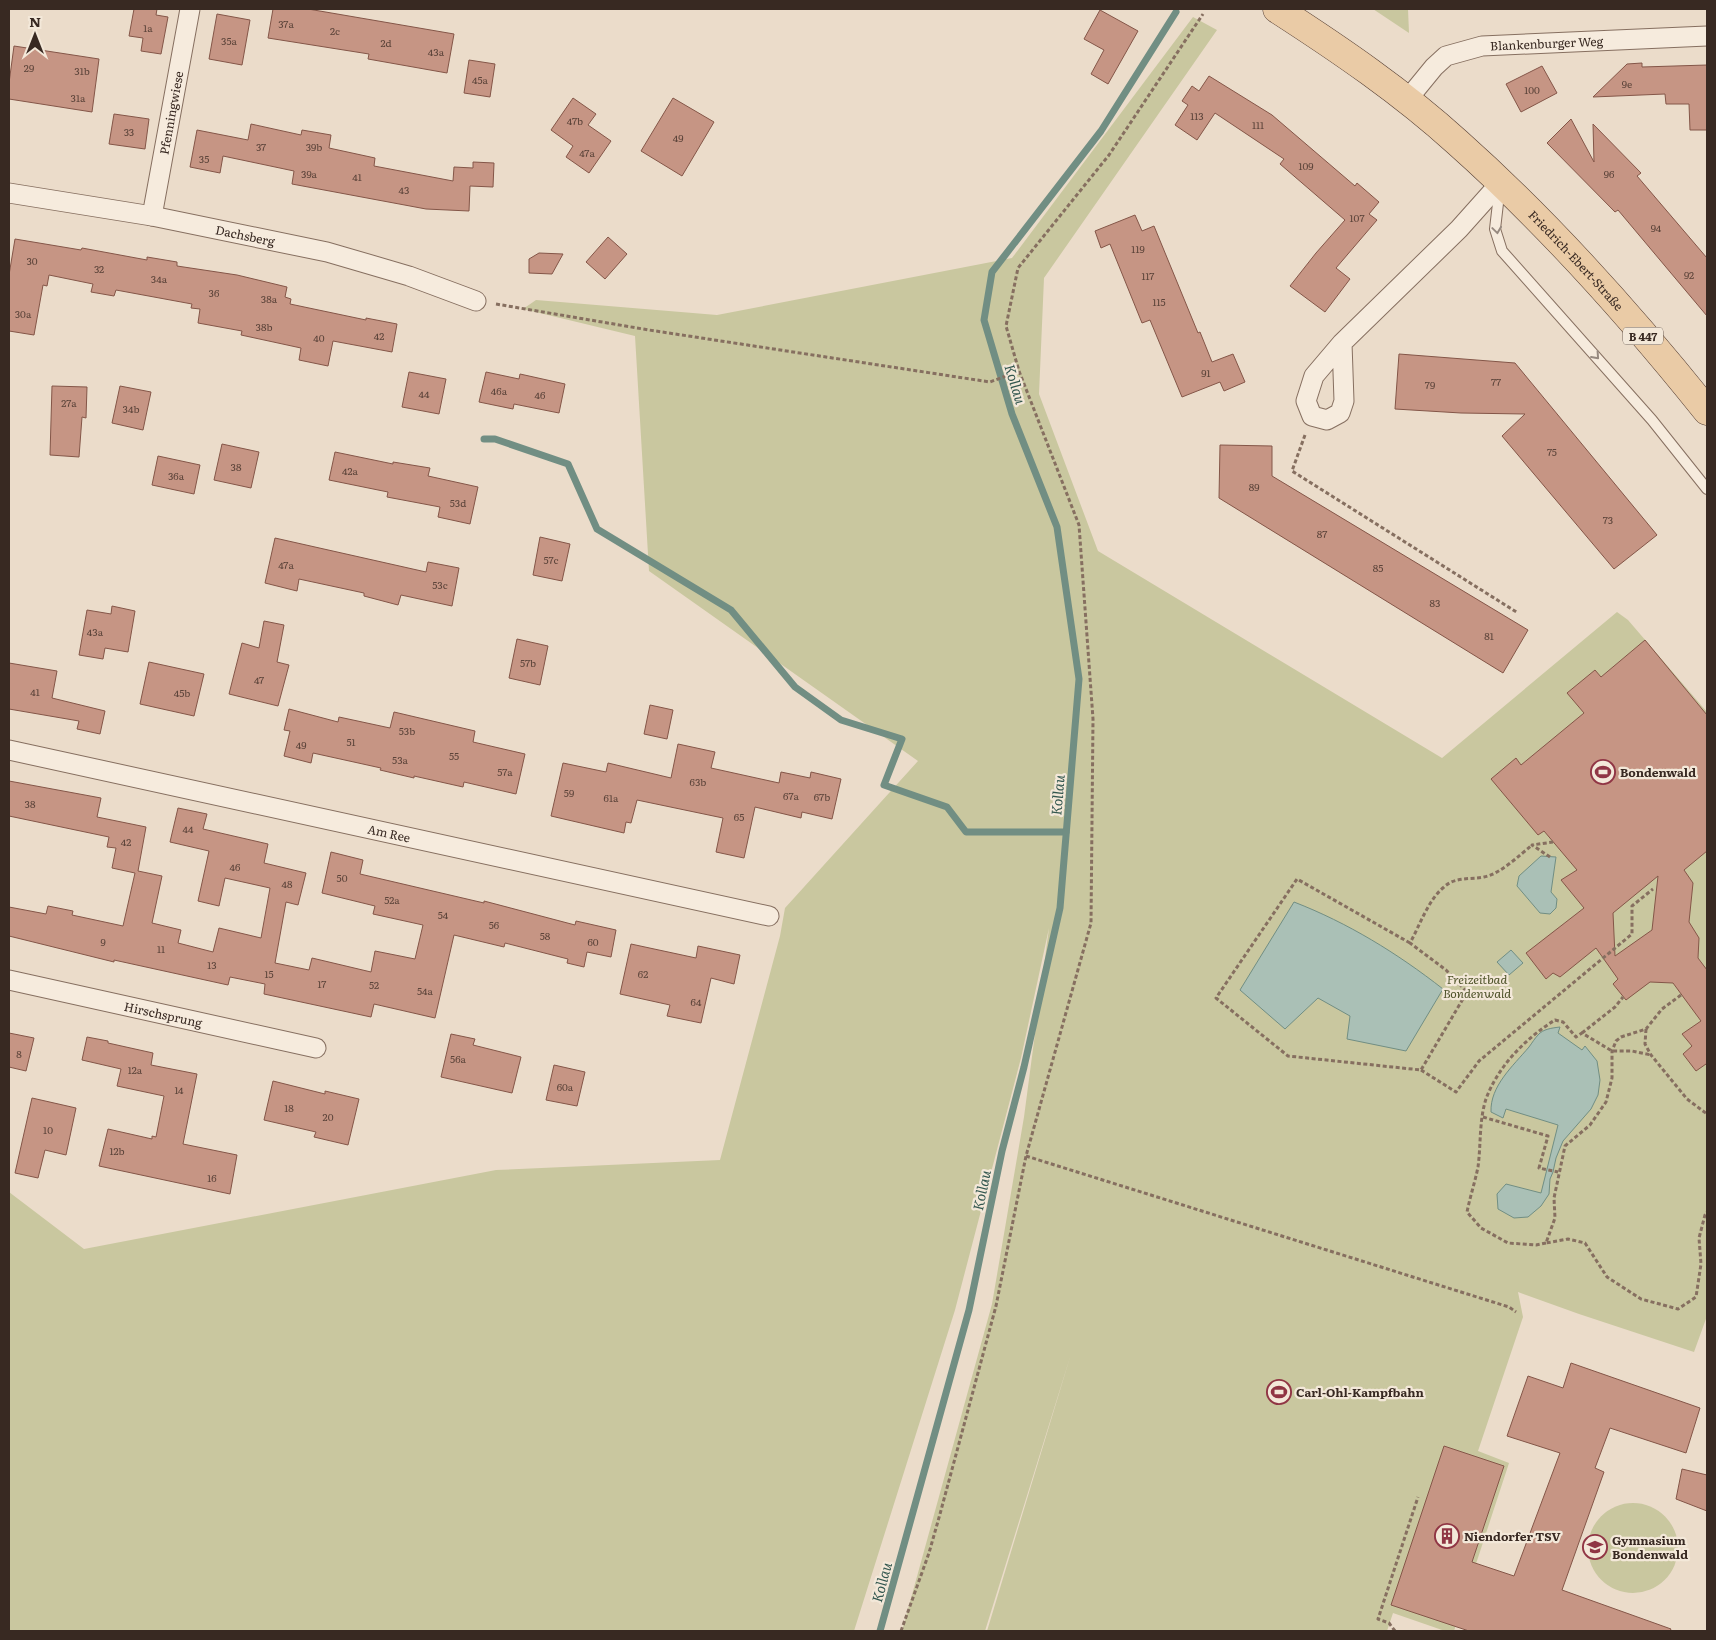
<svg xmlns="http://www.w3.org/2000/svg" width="1716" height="1640" font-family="Literata,serif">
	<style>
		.green { fill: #c9c79f }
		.water { fill: #aac0b6; stroke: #718e83 }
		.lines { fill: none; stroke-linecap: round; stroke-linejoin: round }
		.stream { stroke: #718e83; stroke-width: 7 }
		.building { fill: #c69584; stroke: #845648; fill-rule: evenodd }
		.lane-casing { stroke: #866f60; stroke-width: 12 }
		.street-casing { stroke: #866f60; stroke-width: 21 }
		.primary-casing { stroke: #553e33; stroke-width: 29 }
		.path { stroke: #866f60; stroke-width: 3; stroke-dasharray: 4 2.5; stroke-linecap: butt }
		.lane { stroke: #f6ebdd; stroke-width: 10 }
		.street { stroke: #f6ebdd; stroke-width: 19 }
		.primary { stroke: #eacba6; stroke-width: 28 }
		.oneway { stroke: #978a80 }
		.labels { text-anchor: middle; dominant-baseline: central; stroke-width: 4.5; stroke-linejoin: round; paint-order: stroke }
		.number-label { font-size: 10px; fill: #5c443a }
		.shield { fill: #f3e8d9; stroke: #706259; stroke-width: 1 }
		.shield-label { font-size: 11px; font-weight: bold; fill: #382922 }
		.street-label { font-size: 12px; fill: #382922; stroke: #f3e8d9 }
		.poi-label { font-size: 12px; font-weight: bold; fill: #382922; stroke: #f3e8d9; text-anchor: start }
		.park-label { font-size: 12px; font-style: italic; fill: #4f532a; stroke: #f3e8d9 }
		.water-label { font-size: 14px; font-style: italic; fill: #33574f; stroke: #f3e8d9 }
	</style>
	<rect width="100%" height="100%" fill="#ebdcca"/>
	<g class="green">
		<polygon points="1373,9 1408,9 1409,33"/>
		<polygon points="1193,17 1217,30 1044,278 1039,394 1098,551 1442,758 1617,612 1628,620 1707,712 1707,1316 1694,1352 1579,1314 1518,1292 1523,1317 1478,1451 1509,1463 1454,1631 1445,1631 1393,1613 1387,1631 987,1631 1071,1354 985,1631 902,1631 992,1304 1024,1117 1049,928 1021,1058 955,1310 854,1631 9,1631 9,1192 84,1249 496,1170 720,1160 780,936 785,908 918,761 649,571 635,336 523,309 536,300 717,315 1012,258"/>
		<circle cx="1633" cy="1548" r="45"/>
	</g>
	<g class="water">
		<polygon points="1541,856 1556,857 1551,892 1557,899 1556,908 1550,914 1540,913 1517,886 1519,876"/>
		<path d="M1294,902C1348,923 1397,953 1443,989L1406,1051L1347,1039L1350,1016L1318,998L1285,1029L1240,990Z"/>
		<polygon points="1511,950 1523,963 1509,975 1497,962"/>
		<path d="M1560,1027L1558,1033L1582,1050L1585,1046L1597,1061L1600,1080L1598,1095L1591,1109L1563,1141L1556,1158L1553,1172L1550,1179L1549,1194L1541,1206L1528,1217L1514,1218L1498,1209L1497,1194L1506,1184L1541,1193L1558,1125L1506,1109L1503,1118L1491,1112C1490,1086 1513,1066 1529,1047C1532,1043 1535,1038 1538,1035C1543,1029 1552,1028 1560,1027Z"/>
	</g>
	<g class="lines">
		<g class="stream">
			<polyline points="484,439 495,439 568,464 597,529 731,610 795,687 841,720 902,739 884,785 947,807 966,832 1066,832"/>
			<polyline points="880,1631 969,1310 1002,1151 1024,1067 1060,908 1079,679 1057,527 1012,414 984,320 992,272 1101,131 1176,12"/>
		</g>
	</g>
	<g class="building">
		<polygon points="134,9 157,9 156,15 168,17 161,54 141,51 143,38 129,36"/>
		<polygon points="273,9 308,9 454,34 447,73 368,59 369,54 268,38"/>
		<polygon points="1100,10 1138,31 1108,84 1091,74 1104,50 1084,39"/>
		<polygon points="217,14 250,20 242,65 209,59"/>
		<polygon points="14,46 99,59 92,112 9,99 9,83"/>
		<polygon points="469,60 495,64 490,97 464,93"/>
		<polygon points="1642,63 1642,67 1707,65 1707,130 1690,130 1689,104 1666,104 1665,94 1593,97 1627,64"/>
		<polygon points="1542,66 1557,93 1521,112 1506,84"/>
		<polygon points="1209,76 1272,115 1355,186 1357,183 1379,202 1369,214 1377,220 1336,268 1350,279 1325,312 1290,286 1316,253 1345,220 1280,164 1284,159 1215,113 1197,140 1175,125 1188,105 1182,101 1192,86 1199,91"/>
		<polygon points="573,98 596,114 588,125 611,141 589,173 566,157 573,146 551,130"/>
		<polygon points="673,98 714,122 682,176 641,151"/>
		<polygon points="114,114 149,119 145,149 109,144"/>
		<polygon points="1571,119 1594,162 1593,124 1641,173 1637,176 1707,258 1707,316 1618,210 1615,212 1547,143"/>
		<polygon points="251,124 301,135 302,130 331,135 329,148 375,158 374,166 453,181 454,167 473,168 473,162 494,163 493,187 470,186 469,211 426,209 292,184 294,171 223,156 220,173 190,167 197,130 248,140"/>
		<polygon points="1135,215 1142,231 1154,226 1198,333 1200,332 1212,362 1233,354 1245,382 1224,391 1220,382 1182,397 1150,320 1142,323 1110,244 1101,248 1095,231"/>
		<polygon points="608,237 627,254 605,279 586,262"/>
		<polygon points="15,239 81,250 82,248 147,260 147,257 177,262 177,266 237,275 287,287 285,297 291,299 290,304 366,320 366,318 397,324 392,352 333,341 328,366 299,360 301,348 241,335 242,331 198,323 200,309 191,308 192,304 116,290 114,296 91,292 93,284 49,275 47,286 43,285 34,335 9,331 9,275"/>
		<polygon points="539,253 563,254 552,274 529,273 529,259"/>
		<polygon points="1399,354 1515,363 1657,535 1614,569 1502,436 1525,414 1461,413 1395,409"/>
		<polygon points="409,372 446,379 439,414 402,407"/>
		<polygon points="486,372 519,379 520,374 565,384 559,413 514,404 513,409 479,402"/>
		<polygon points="52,386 87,387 86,418 82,417 79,457 50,455"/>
		<polygon points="120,386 151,392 143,430 112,423"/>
		<polygon points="222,444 259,452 251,488 214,480"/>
		<polygon points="1220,445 1272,446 1272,476 1528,630 1503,673 1219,498"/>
		<polygon points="335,452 393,464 393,462 430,468 428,476 478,487 470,524 438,517 440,507 387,497 388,492 329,480"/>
		<polygon points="158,456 200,465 194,494 152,485"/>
		<polygon points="540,537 570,544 562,581 533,575"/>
		<polygon points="275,538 426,572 428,562 459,568 452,606 401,595 398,605 364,596 364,593 299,579 297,591 265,583"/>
		<polygon points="112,606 135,611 128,652 105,648 103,659 79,655 87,610 111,614"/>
		<polygon points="264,621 284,625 277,662 289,665 278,706 229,694 242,643 259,648"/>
		<polygon points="517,639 548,646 540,685 509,678"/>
		<path d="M1645,640L1707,715V851L1684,870L1693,883L1689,922L1699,938L1698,958L1707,970V1067L1706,1064L1696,1071L1683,1054L1692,1046L1682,1034L1701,1021L1673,983L1650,982L1626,1000L1613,984L1618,979L1596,948L1560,977L1553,973L1546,979L1526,953L1584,908L1561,880L1577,870L1544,831L1538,835L1491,779L1516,758L1521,765L1584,713L1567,693L1595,670L1601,677ZM1658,876L1652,930L1615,956L1613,913Z"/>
		<polygon points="149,662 204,674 194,716 140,704"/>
		<polygon points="9,663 57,671 52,698 105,711 100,734 77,729 79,721 9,709"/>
		<polygon points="650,705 673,710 667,739 644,734"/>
		<polygon points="289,709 338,722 339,717 390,728 394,712 475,731 473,742 525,754 516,794 464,782 463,787 414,776 414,778 380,770 381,768 313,753 311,763 284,756 290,731 284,730"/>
		<polygon points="678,744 715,752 711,768 779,783 781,772 810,778 811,772 841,779 832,819 802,812 801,818 755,807 744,858 716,852 723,818 637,800 631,823 626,822 624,833 551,816 563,763 606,772 608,763 671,778"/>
		<polygon points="9,781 101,798 97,817 146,827 138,871 162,876 152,923 181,930 178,943 213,952 219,928 261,938 270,888 225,878 219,906 198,901 209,851 170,842 178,808 207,814 203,829 268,844 264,863 306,873 298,905 286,902 275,963 309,970 312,958 371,972 375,951 415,959 423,925 373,914 375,906 322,893 331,852 363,860 360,874 484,903 484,901 575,925 576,921 616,930 611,957 587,952 584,967 567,963 568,959 505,943 504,947 454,935 435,1018 374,1004 371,1017 264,994 265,984 230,977 228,985 114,960 114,962 9,936 9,907 46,914 48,906 73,911 72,915 123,926 135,873 112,868 116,848 107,847 109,837 9,816"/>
		<polygon points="631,944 696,958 698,946 740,955 734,984 711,978 701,1023 667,1016 670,1005 620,994"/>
		<polygon points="9,1033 34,1038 26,1071 9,1067"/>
		<polygon points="451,1034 475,1039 473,1045 521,1057 512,1093 441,1077"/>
		<polygon points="87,1037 108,1041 108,1043 153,1053 151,1065 197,1074 183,1144 237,1155 230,1194 99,1166 108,1129 152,1139 152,1136 156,1137 164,1096 117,1086 121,1069 82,1060"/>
		<polygon points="554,1065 585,1072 577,1106 546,1100"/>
		<polygon points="273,1081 325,1094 325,1091 359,1099 348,1145 314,1137 316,1132 264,1120"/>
		<polygon points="32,1098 76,1108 66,1155 45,1150 38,1178 15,1173"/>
		<polygon points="1571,1363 1700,1408 1686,1453 1610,1428 1595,1468 1604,1472 1562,1590 1671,1629 1670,1631 1469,1631 1391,1605 1444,1446 1504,1466 1472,1562 1514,1576 1560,1453 1507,1436 1528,1376 1563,1388"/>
		<polygon points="1682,1469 1707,1475 1707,1511 1676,1499"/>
	</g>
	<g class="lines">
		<defs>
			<polyline id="lane" points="1500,186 1495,229 1502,251 1652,420 1707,489"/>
			<g id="street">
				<path id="s1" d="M1407,100L1434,67L1446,56L1482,46L1707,36"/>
				<path id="s2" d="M9,193L152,216L327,252L409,276L476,301"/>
				<path id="s3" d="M152,216L190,9"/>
				<polyline points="1342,343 1344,401 1340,413 1327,420 1312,416 1306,401 1314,376 1342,343 1459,229 1501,182"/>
				<path id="s4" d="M9,750L769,916"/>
				<path id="s5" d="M9,980L316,1048"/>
			</g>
			<g id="primary">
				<path id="s6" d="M1277,9C1339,49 1402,92 1457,142C1548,223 1631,316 1707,411"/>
			</g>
		</defs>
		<use href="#lane" class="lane-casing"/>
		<use href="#street" class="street-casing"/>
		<use href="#primary" class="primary-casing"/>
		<g class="path">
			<polyline points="496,304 649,330 990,382 1019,371"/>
			<polyline points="1305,435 1292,471 1518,613"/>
			<polyline points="1550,857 1532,845 1553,842"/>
			<path d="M1410,943L1297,879L1216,998L1288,1056L1421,1070L1467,992L1446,970L1410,943C1420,925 1428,900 1444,887C1456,876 1470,880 1484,877C1500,874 1520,855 1532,845"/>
			<polyline points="1681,995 1662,1009 1646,1029 1621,1037 1616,1041 1612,1051 1612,1078 1606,1102 1590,1125 1565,1146 1554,1198 1555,1218 1546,1243 1568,1239 1585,1243 1607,1277 1641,1299 1678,1309 1696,1297 1701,1264 1699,1238 1705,1215 1707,1212"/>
			<polyline points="1646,1029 1645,1044 1651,1055 1687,1099 1707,1114"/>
			<polyline points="1582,1033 1615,1007 1623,997"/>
			<polyline points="1421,1070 1456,1092 1479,1061 1632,934 1632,906 1653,889"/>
			<polyline points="1483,1117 1548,1136 1539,1168 1558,1172"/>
			<polyline points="1026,1156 1509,1307 1516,1312"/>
			<path d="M1546,1243L1536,1245L1508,1243L1481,1228L1467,1212C1470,1197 1475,1182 1478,1167C1481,1145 1479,1120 1486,1099C1498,1066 1526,1038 1555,1020L1563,1022L1576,1037L1582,1033L1612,1051H1632L1651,1055"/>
			<polyline points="901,1631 929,1553 940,1514 996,1306 1026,1156 1091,923 1093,719 1079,525 1019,371 1006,326 1018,268 1109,155 1203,14"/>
			<polyline points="1395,1631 1389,1623 1378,1619 1418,1497"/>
		</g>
		<use href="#lane" class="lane"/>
		<use href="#street" class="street"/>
		<use href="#primary" class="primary"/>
	</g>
	<defs><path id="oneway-chevron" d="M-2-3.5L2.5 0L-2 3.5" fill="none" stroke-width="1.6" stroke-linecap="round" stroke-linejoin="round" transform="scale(1.25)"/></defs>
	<g class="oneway">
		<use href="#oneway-chevron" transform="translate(1497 230) rotate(82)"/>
		<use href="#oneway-chevron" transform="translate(1596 356) rotate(48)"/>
	</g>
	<defs>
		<symbol id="stadium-ring" viewBox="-11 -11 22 22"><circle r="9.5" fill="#f3e8d9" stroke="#903544" stroke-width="1.5"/><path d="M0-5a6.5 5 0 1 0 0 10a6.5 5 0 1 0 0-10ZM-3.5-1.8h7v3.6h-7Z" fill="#903544"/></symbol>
		<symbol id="building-ring" viewBox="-11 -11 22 22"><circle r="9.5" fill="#f3e8d9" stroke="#903544" stroke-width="1.5"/><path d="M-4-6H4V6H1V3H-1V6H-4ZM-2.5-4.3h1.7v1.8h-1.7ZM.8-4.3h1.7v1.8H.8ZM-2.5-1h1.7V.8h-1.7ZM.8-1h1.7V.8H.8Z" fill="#903544"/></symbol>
		<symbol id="school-ring" viewBox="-11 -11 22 22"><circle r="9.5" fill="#f3e8d9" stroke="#903544" stroke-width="1.5"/><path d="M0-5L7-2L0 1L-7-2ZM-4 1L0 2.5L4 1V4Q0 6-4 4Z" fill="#903544"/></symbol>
	</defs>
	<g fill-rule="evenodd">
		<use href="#stadium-ring" x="1589" y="758" width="28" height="28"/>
		<use href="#stadium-ring" x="1265" y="1378" width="28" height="28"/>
		<use href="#building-ring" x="1433" y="1522" width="28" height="28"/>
		<use href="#school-ring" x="1581" y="1533" width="28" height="28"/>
	</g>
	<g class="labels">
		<g class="number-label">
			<text x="286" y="23">37a</text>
			<text x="148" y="27">1a</text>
			<text x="335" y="30">2c</text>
			<text x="229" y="40">35a</text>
			<text x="386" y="42">2d</text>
			<text x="436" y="51">43a</text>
			<text x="29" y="67">29</text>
			<text x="82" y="70">31b</text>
			<text x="480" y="79">45a</text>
			<text x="1627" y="83">9e</text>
			<text x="1532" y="89">100</text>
			<text x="78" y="97">31a</text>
			<text x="1197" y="115">113</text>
			<text x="575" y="120">47b</text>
			<text x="1258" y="124">111</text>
			<text x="129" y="131">33</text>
			<text x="678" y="137">49</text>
			<text x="261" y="146">37</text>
			<text x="314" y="146">39b</text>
			<text x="587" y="152">47a</text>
			<text x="204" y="158">35</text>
			<text x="1306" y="165">109</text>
			<text x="309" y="173">39a</text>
			<text x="1609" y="173">96</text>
			<text x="357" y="176">41</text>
			<text x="404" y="189">43</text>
			<text x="1357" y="217">107</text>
			<text x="1656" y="227">94</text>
			<text x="1138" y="248">119</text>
			<text x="32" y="260">30</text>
			<text x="99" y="268">32</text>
			<text x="1689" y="274">92</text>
			<text x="1148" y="275">117</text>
			<text x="159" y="278">34a</text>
			<text x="214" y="292">36</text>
			<text x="269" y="298">38a</text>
			<text x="1159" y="301">115</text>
			<text x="23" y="313">30a</text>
			<text x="264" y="326">38b</text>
			<text x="379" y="335">42</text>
			<text x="319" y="337">40</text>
			<text x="1206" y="372">91</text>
			<text x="1496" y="381">77</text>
			<text x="1430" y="384">79</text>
			<text x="499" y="390">46a</text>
			<text x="424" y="393">44</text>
			<text x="540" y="394">46</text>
			<text x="69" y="402">27a</text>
			<text x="131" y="408">34b</text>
			<text x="1552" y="451">75</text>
			<text x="236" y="466">38</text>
			<text x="350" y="470">42a</text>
			<text x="176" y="475">36a</text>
			<text x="1254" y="486">89</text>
			<text x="458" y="502">53d</text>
			<text x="1608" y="519">73</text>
			<text x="1322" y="533">87</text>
			<text x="551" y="559">57c</text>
			<text x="286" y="564">47a</text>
			<text x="1378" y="567">85</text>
			<text x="440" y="584">53c</text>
			<text x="1435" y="602">83</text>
			<text x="95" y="631">43a</text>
			<text x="1489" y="635">81</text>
			<text x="528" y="662">57b</text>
			<text x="259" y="679">47</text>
			<text x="35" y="691">41</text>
			<text x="182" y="692">45b</text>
			<text x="407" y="730">53b</text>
			<text x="351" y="741">51</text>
			<text x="301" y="744">49</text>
			<text x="454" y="755">55</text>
			<text x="400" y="759">53a</text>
			<text x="505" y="771">57a</text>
			<text x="698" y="781">63b</text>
			<text x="569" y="792">59</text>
			<text x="791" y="795">67a</text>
			<text x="822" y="796">67b</text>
			<text x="611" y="797">61a</text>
			<text x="30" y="803">38</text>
			<text x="739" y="816">65</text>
			<text x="188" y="828">44</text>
			<text x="126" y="841">42</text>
			<text x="235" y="866">46</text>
			<text x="342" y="877">50</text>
			<text x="287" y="883">48</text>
			<text x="392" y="899">52a</text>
			<text x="443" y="914">54</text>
			<text x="494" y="924">56</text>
			<text x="545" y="935">58</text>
			<text x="103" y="941">9</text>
			<text x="593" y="941">60</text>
			<text x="161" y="948">11</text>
			<text x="212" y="964">13</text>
			<text x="269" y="973">15</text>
			<text x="643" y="973">62</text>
			<text x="322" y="983">17</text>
			<text x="374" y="984">52</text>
			<text x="425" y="990">54a</text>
			<text x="696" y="1001">64</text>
			<text x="19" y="1053">8</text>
			<text x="458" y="1058">56a</text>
			<text x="135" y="1069">12a</text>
			<text x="565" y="1086">60a</text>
			<text x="179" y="1089">14</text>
			<text x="289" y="1107">18</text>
			<text x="328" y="1116">20</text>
			<text x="48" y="1129">10</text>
			<text x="117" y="1150">12b</text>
			<text x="212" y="1177">16</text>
		</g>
		<rect class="shield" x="1623" y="327.5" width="40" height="17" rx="4"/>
		<g class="shield-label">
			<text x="1643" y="336">B 447</text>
		</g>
		<g class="street-label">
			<text stroke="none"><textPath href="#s1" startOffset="161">Blankenburger Weg</textPath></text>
			<text stroke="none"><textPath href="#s3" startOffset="105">Pfenningwiese</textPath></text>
			<text stroke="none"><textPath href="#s2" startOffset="240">Dachsberg</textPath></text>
			<text stroke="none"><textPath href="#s6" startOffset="392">Friedrich-Ebert-Straße</textPath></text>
			<text stroke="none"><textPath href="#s4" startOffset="389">Am Ree</textPath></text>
			<text stroke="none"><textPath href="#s5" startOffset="158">Hirschsprung</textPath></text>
		</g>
		<g class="poi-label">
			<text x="1620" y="772">Bondenwald</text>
			<text x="1296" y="1392">Carl-Ohl-Kampfbahn</text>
			<text x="1464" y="1536">Niendorfer TSV</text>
			<text x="1612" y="1540">Gymnasium<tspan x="1612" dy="14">Bondenwald</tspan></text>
		</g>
		<g class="park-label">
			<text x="1477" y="979">Freizeitbad<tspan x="1477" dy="14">Bondenwald</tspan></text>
		</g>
		<g class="water-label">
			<text transform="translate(1016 384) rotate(73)">Kollau</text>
			<text transform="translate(1057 795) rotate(-85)">Kollau</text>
			<text transform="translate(981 1190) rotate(-78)">Kollau</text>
			<text transform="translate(881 1582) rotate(-75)">Kollau</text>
		</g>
	</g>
	<rect width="1716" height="1640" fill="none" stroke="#382922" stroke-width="20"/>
	<g transform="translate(35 35)" stroke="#f3e8d9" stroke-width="4" paint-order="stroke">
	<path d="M0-4L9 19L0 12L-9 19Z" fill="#382922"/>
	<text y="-8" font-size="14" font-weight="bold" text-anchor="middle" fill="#382922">N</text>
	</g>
</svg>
